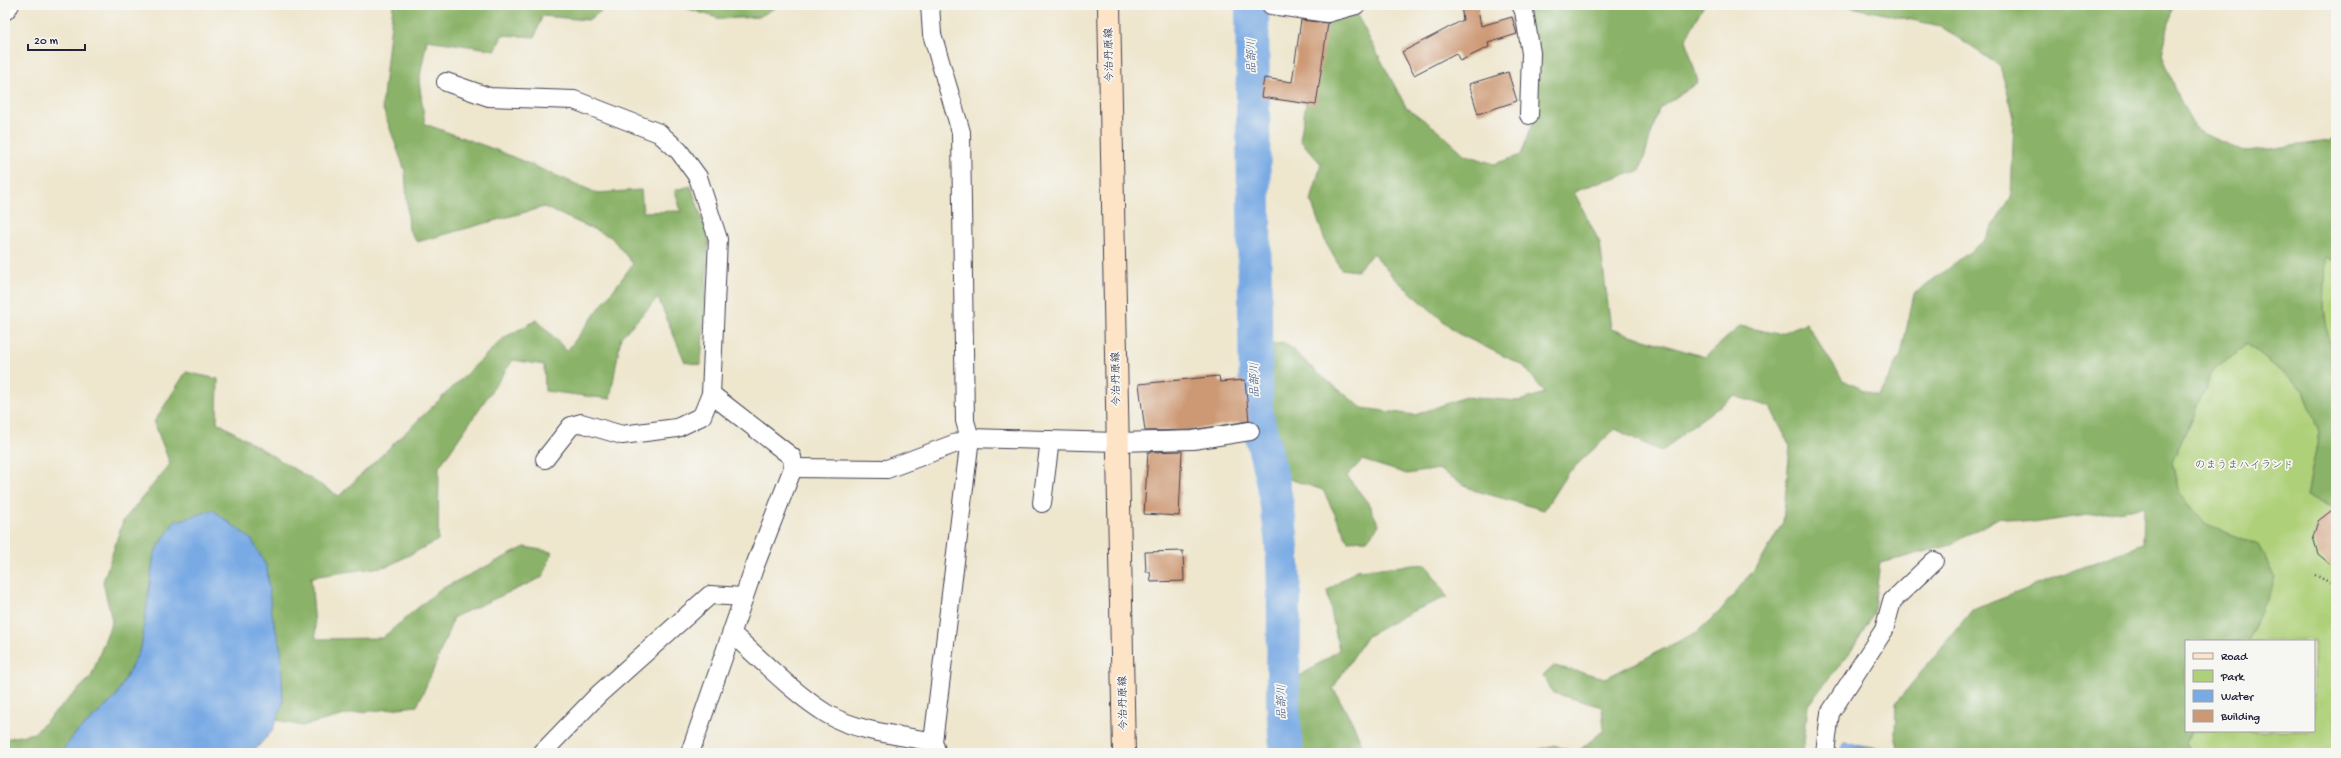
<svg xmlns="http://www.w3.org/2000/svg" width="2341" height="758" font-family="'Gochi Hand','Klee One',sans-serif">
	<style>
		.green { fill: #aed078; stroke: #68795a }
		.forest { fill: #8ab268; stroke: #566a52 }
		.water { fill: #79aae4; stroke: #4e6690 }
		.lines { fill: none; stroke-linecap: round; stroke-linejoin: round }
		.river { stroke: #79aae4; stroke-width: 34 }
		.building { fill: #cd9975 }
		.minor-casing { stroke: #413f51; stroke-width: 20 }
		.secondary-casing { stroke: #413f51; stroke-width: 24 }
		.path { stroke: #413f51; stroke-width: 2.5; stroke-dasharray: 1 3; stroke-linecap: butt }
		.minor { stroke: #fff; stroke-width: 18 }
		.secondary { stroke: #fee4c6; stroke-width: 22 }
		.labels { text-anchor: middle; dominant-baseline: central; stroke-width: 3.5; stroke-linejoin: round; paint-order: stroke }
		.street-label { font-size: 11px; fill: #22223b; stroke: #f6f6f2 }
		.park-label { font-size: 11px; fill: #4c564d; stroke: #f6f6f2 }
		.water-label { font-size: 12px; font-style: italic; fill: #45587f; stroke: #f6f6f2 }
	</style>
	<rect width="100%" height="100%" fill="#f6f6f2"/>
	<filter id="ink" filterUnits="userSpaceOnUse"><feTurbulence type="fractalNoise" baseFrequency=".025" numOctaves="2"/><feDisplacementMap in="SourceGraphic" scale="8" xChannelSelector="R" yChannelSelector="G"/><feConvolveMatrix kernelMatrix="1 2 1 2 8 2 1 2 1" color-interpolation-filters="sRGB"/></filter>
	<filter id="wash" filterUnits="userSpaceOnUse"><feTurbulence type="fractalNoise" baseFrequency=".012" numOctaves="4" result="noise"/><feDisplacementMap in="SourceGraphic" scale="16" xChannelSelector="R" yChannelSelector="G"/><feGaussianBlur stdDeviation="0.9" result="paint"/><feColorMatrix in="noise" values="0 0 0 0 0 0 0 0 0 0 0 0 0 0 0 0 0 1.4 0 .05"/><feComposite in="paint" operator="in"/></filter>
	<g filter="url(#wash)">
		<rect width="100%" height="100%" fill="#eee6cd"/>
		<g class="green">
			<polygon points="2326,257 2336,261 2336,368 2333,368 2324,309"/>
			<polygon points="2247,344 2304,390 2319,432 2307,496 2336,507 2336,753 2190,753 2186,744 2191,731 2314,731 2314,641 2248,641 2275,577 2258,545 2206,525 2179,494 2172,462 2213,371"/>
		</g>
		<g class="forest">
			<polygon points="393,5 610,5 588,20 542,16 535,37 502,35 496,50 427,40 419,81 425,124 499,151 597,193 641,190 643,212 681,211 675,190 691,186 709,239 701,365 685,362 658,298 621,337 610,399 545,391 544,365 513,360 439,467 438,540 388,566 311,577 316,639 382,638 439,590 525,547 552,552 543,577 454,617 432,673 417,706 353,713 302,726 237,710 112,753 5,753 5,739 34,733 91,677 112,621 103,582 123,521 170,464 154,422 186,372 218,379 217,422 339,496 505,337 537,320 567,351 633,264 611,237 544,207 417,242 409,230 405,171 382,106"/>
			<polygon points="677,5 780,5 759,17 720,19"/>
			<polygon points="1508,5 1704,5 1686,39 1698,82 1659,109 1640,171 1599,182 1574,192 1600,243 1611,329 1705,357 1740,326 1779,334 1806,323 1843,380 1878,397 1901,355 1914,294 1984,241 2011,197 2014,117 2000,66 1940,26 1842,5 2179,5 2172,10 2162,54 2180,100 2197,131 2247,152 2329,141 2336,134 2336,261 2326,257 2324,309 2333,368 2336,368 2336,507 2307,496 2319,433 2304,390 2247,344 2213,371 2172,462 2179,494 2206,525 2258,545 2275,577 2248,641 2186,641 2186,731 2191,731 2186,744 2190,753 1899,753 1895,734 1896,703 1972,610 2143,544 2144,507 2033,523 2000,517 1948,546 1880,563 1873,615 1851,651 1808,705 1803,753 1527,753 1554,745 1576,753 1604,730 1602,707 1553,693 1543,676 1554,666 1606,678 1697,632 1720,611 1761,561 1783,522 1790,446 1770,407 1734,396 1689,428 1662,452 1615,429 1567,474 1544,510 1473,490 1438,469 1407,474 1362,460 1347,476 1368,503 1379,525 1367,540 1348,541 1323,490 1286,478 1264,413 1263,345 1285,343 1319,374 1362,408 1415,415 1465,397 1519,401 1545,393 1524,366 1457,333 1393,277 1373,253 1357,271 1341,269 1326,243 1311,201 1321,164 1300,140 1311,72 1302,34 1324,22 1357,15 1406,107 1439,131 1464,154 1494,164 1521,155 1532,125 1541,60"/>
			<polygon points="1426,564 1447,597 1411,612 1367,636 1333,688 1353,723 1365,753 1298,753 1295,726 1294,680 1339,650 1327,591 1356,570"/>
		</g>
		<g class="water">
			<polygon points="213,510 252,540 267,568 271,610 281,650 283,704 272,731 252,753 60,753 76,733 115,698 141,648 154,554 174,522"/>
			<polygon points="1845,743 1897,750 1900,753 1838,753"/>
		</g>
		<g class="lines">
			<path class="river" d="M1252,5L1256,413C1267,457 1279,502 1282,547C1288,616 1278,685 1287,753"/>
		</g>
		<g id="blocks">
			<g class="building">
				<polygon points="1461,5 1477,5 1481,26 1512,17 1517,34 1488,43 1489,47 1460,61 1456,53 1414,75 1402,52 1463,20"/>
				<polygon points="1301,20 1328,23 1316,105 1261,97 1264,78 1292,82"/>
				<polygon points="1508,72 1517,101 1478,114 1469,84"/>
				<polygon points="1219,376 1220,382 1245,380 1249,421 1192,430 1145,431 1139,384"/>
				<polygon points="1182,451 1179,516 1144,514 1148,452"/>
				<polygon points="2336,507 2336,569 2318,554 2313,537 2318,521"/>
				<polygon points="1183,551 1184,581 1151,582 1150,572 1146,572 1145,552"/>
			</g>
		</g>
	</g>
	<g filter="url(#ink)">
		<use href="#blocks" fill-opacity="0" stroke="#413f51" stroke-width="1"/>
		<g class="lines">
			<defs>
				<g id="minor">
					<polyline points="930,5 932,34 961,132 965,421 970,438 933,742 937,753"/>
					<polyline points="1271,5 1327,13 1356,5"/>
					<polyline points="1521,5 1524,11 1531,53 1529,115"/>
					<polyline points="5,11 10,5"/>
					<polyline points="446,82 489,97 574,100 659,133 679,151 698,177 718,239 711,394 792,457 793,468 754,568 690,753"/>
					<polyline points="545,459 571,426 581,423 622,435 677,428 702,416 711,394"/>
					<polyline points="793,468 887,469 970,438 1118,442 1193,440 1250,431"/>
					<polyline points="1042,503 1050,440"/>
					<path d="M732,634C762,660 794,694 827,714C858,732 899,735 933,742"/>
					<polyline points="542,753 599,694 710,595 744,597"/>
					<polyline points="1825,753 1830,713 1884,630 1892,601 1934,561"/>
				</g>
				<polyline id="secondary" points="1109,5 1124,753"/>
			</defs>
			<use href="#minor" class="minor-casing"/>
			<use href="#secondary" class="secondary-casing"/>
			<polyline class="path" points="2315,575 2329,582 2336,582"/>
			<use href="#minor" class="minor"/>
			<use href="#secondary" class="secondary"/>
		</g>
	</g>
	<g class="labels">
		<g class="street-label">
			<text transform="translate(1110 55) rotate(-91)">今治丹原線</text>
			<text transform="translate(1117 379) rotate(-91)">今治丹原線</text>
			<text transform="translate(1124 703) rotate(-91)">今治丹原線</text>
		</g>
		<g class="park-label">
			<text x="2244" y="466">のまうまハイランド</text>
		</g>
		<g class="water-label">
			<text transform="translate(1253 56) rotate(-91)">品部川</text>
			<text transform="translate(1256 380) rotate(-91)">品部川</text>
			<text transform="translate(1283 702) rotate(-91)">品部川</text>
		</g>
	</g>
	<rect width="2341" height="758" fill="none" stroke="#f6f6f2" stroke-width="20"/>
	<rect x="2185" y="640" width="130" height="92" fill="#f6f6f2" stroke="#a1a1a9"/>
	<rect x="2193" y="653" width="20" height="6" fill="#fee4c6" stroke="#a1a1a9"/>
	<text x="2221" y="660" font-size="12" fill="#22223b">Road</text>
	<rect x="2193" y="670" width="20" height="12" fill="#aed078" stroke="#a1a1a9"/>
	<text x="2221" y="680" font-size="12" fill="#22223b">Park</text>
	<rect x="2193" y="690" width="20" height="12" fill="#79aae4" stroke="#a1a1a9"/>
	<text x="2221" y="700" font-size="12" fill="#22223b">Water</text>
	<rect x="2193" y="710" width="20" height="12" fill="#cd9975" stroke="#a1a1a9"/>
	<text x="2221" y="720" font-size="12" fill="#22223b">Building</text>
	<path d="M28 44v6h57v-6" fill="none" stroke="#22223b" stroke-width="2"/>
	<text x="34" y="44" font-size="12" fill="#22223b" stroke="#f6f6f2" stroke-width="3" paint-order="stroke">20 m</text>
</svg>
